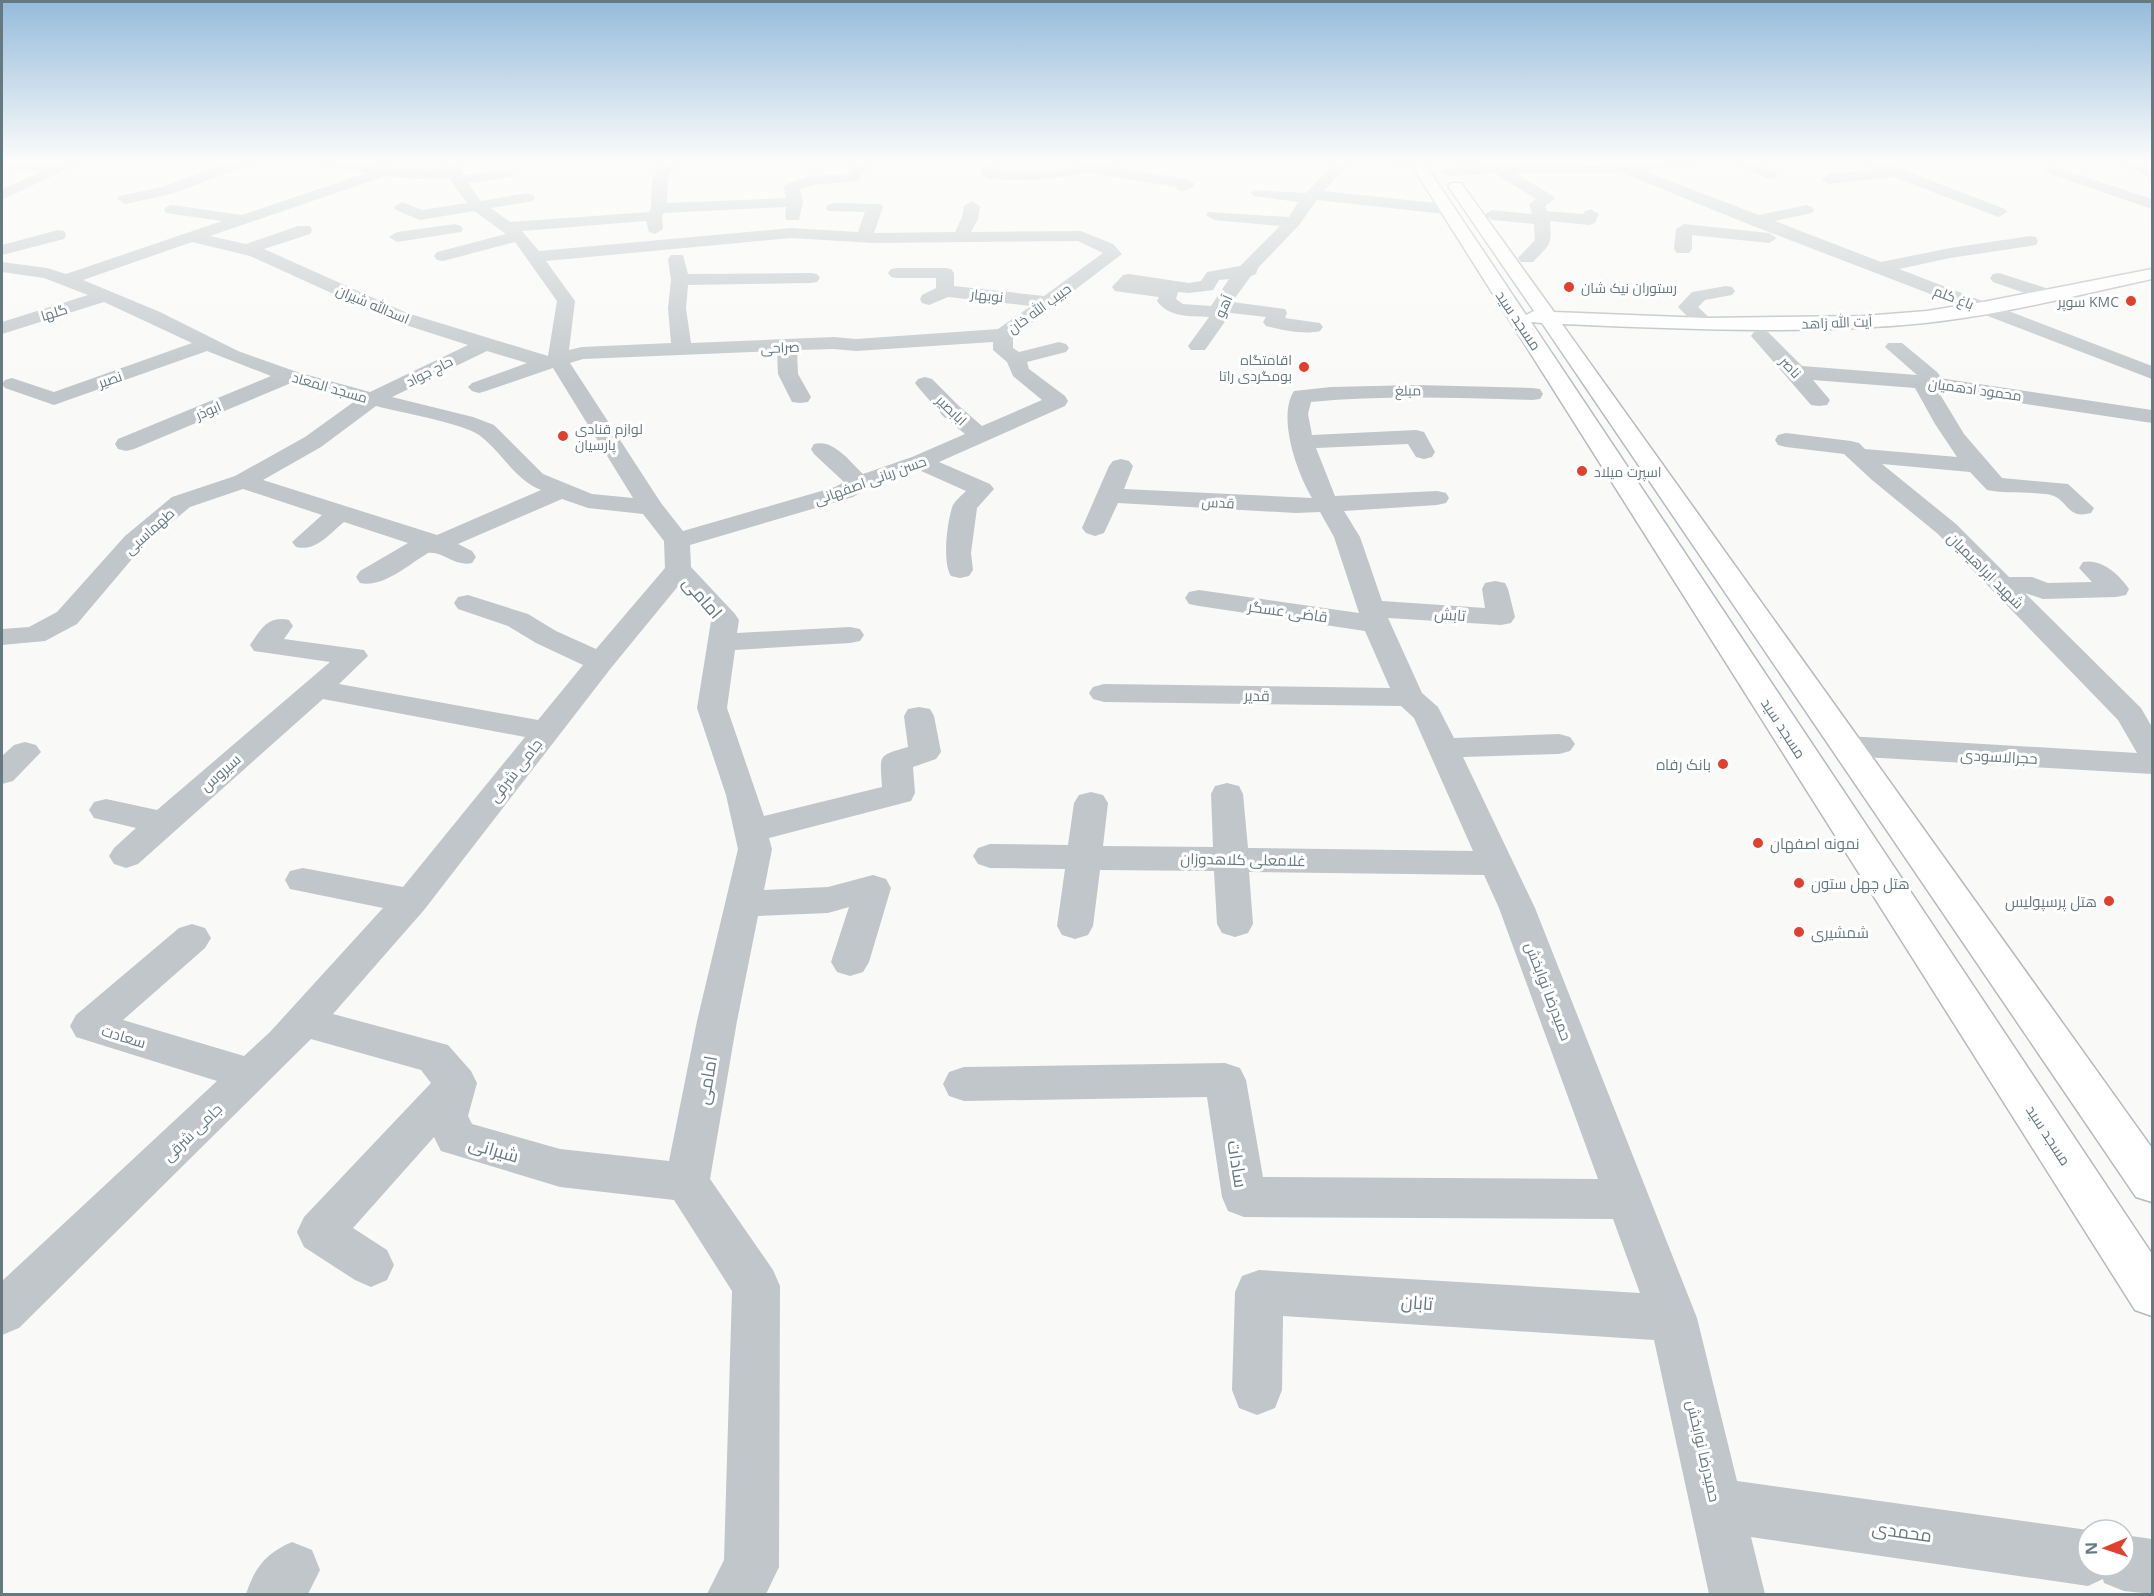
<svg xmlns="http://www.w3.org/2000/svg" width="2154" height="1596" font-family="'Open Sans',Cairo,sans-serif">
	<style>
		.lines { fill: none; stroke-linecap: round; stroke-linejoin: round }
		.major-casing { stroke: #b4babd; stroke-width: 3 }
		.minor { fill: #c0c6c9; fill-rule: evenodd }
		.major { fill: #fff; fill-rule: evenodd }
		.poi-dot { fill: #e1402f; stroke: #fff; stroke-width: 2 }
		.labels { text-anchor: middle; dominant-baseline: central; stroke-width: 6; stroke-linejoin: round; paint-order: stroke }
		.far-poi-label { font-size: 14px; fill: #657981; stroke: #fff; text-anchor: start }
		.far-street-label { font-size: 14px; fill: #657981; stroke: #fff }
		.street-label { font-size: 15px; fill: #657981; stroke: #fff }
		.poi-label { font-size: 15px; fill: #657981; stroke: #fff; text-anchor: start }
		.near-street-label { font-size: 18px; fill: #657981; stroke: #fff }
	</style>
	<rect width="100%" height="100%" fill="#f9f9f7"/>
	<g class="lines">
		<defs>
			<path id="major" d="M1409,161H1423L1526,315L1534,311L1448,186L1451,183H1461L1554,312L1706,318L1864,316L1927,311L1983,302L2152,269V279C2077,295 2001,315 1925,323C1805,335 1683,329 1562,324L2152,1148V1202L2136,1197L1542,323L1531,322L2152,1254V1316L2135,1310Z"/>
		</defs>
		<use href="#major" class="major-casing"/>
		<g class="minor">
			<polygon points="2,161 83,161 2,200 2,189 43,171 2,168"/>
			<polygon points="233,161 254,161 252,164 171,194 125,204 117,199 119,196 162,187"/>
			<path d="M319,161C362,161 403,173 446,169L447,161H461L462,175L511,171L513,174L511,177L468,183L481,201L527,193L533,195L535,198L533,201L491,208L510,222L649,212L651,208L652,180L662,161H676L668,180L667,203L786,198L784,187L787,184L811,176L848,174L856,161H870L858,181L813,185L800,189L803,202L799,220H787L785,217L786,207L664,213L662,216L663,229L655,234L649,232L646,221L522,231L539,251L791,228L858,232L865,212L828,211L826,208L828,205L834,203L881,204L883,207L874,233L955,232L962,217L964,206L972,201L980,206L978,219L971,232L1081,231L1113,244L1122,254L1013,337V348L1019,352L1059,342L1066,344L1069,348L1066,352L1027,362L1029,369L1065,396L1068,401L1065,406L939,462L990,484L994,489L977,508L971,553L973,570L969,576L960,578L951,576C942,563 947,520 953,505C956,500 962,495 966,491L919,470L867,488L853,497L690,545L691,567L735,614L739,620L737,633L850,627L860,629L864,635L860,641L850,643L735,650L727,708L764,816L882,787C880,754 877,756 908,747L904,716L908,709L919,707L930,709L934,716L941,752L936,759L913,767L915,793L911,801L769,838L772,849L764,890L828,887L873,875L886,879L891,888L869,962L863,972L850,976L837,972L831,962L849,907L828,913L758,916L737,1021L710,1179L773,1270L780,1286L779,1567L766,1594H707L724,1560L732,1291L674,1200L560,1187L441,1151L434,1137L353,1228L387,1250L394,1265L387,1280L371,1287L355,1280L304,1247L297,1232L304,1217L431,1083L421,1070L311,1039L19,1328L2,1335V1281L217,1081L76,1037L70,1026L76,1015L179,928L192,924L205,928L211,938L205,948L123,1020L244,1056L270,1032L383,908L290,889L285,880L290,871L303,868L403,887L525,737L323,699L138,864L126,868L114,864L109,856L114,848L136,828L94,818L89,810L94,802L106,799L157,810L330,662L254,651L250,645C261,629 268,615 289,620L293,626L284,639L364,650L368,656L339,684L538,720L583,665L536,643L508,626L458,609L454,603L458,597L468,595L528,614L556,631L596,649L665,568L664,541L643,514L588,508L562,499L458,544L472,551L476,557L472,563C454,567 444,551 428,553C408,565 383,588 360,583L356,577L360,571L408,543L344,522C329,534 316,552 296,547L292,542L322,515L243,489L190,507L143,546L77,624L45,641L2,645V629L29,627L57,612L125,536L172,497L235,476L305,437L355,401L291,383L134,449L126,451L118,449L115,444L118,439L271,376L207,351L54,405L5,388L2,384L5,380L12,378L54,392L192,343L104,302L2,334V322L88,295L44,278L2,272V262L47,268L66,274L222,221L166,213L164,210L166,207L172,205L242,215L366,173L326,165ZM385,176L419,179L449,178L467,203L422,210L402,202L394,207L396,210L420,220L474,211L506,234L437,252L434,256L437,260L443,261L515,242L557,301L548,356L407,313L264,249L310,234L312,230L310,226H298L246,244L210,236ZM791,238L873,243L1078,241L1103,253L1044,296L954,286V273L951,269L945,268H897L891,269L888,273L891,277L897,278H936V288L922,295L920,299L922,303L929,305L948,297L1031,306L998,329L856,339L834,337L691,343L686,308L688,285L811,283L817,282L820,278L817,274L811,273L688,274L683,255H671L668,259L671,280L668,308L671,343L582,347L569,350L575,301L546,261ZM192,242L250,256L393,321L468,345L370,392L297,372L238,351L160,312L83,280ZM993,342V350L1007,362L1013,376L1042,400L982,426L959,406L932,379L925,377L918,379L915,383L918,387L943,416L965,434L912,457L863,474C849,461 834,439 814,444L811,449L814,454L844,482L835,487L683,531L661,503L570,363L583,359L777,351L778,374L792,402L800,403L808,402L811,397L798,374L797,350L834,349L856,351ZM487,351L527,363L472,383L468,387L472,391L479,393L486,391L553,368L633,498L592,494L543,474L494,425L473,417L392,397ZM376,406C399,412 462,423 479,435C502,452 514,479 541,490L437,535L263,480L321,447ZM679,585L711,621L697,708L726,795L738,849L697,1021L669,1161L560,1149L472,1124L468,1116L477,1083L471,1071L448,1045L333,1014L424,910L611,668Z"/>
			<path d="M1099,161H1120L1110,167L1187,179L1195,184C1190,191 1185,192 1178,190L1176,187L1092,173L1036,180L989,179L982,175L987,165H997L998,171C1032,172 1067,173 1099,161Z"/>
			<path d="M1336,161H1351L1324,191L1445,204L1453,209L1445,214L1317,200L1299,225L1258,268L1256,274L1251,276L1232,302L1285,309L1287,313L1285,318L1320,323L1323,327L1320,331C1304,335 1282,330 1266,326L1263,322L1266,317L1231,313L1205,350H1191L1188,346L1209,317C1191,316 1169,318 1157,301L1159,297L1115,291L1112,287L1123,275L1129,274L1189,283L1201,281L1207,272L1240,266L1280,226L1214,220L1206,215L1208,212L1289,217L1298,202L1254,196L1251,193L1254,190L1306,193ZM1229,279L1211,306L1183,304L1176,299L1178,292L1189,293L1213,290L1219,280Z"/>
			<path d="M1391,161H1423L1424,163C1417,170 1398,168 1391,161Z"/>
			<path d="M1645,161H1701L1694,165L1641,170L1759,215L1806,205L1812,207L1814,210L1812,213L1775,221L1881,262L1950,248L2030,236L2036,237L2038,241L2036,245L2030,246L1950,258L1899,269L2152,366V379L1748,224L1620,172L1597,174L1515,173L1553,196L1555,199L1545,206L1547,211L1583,214L1585,211L1591,209L1599,214L1595,223L1589,225L1550,221C1552,246 1550,244 1533,262H1521L1518,258L1535,240L1534,224L1492,220L1484,215L1492,210L1532,214L1529,204L1536,199L1496,174L1447,176L1440,172L1447,168L1520,164L1597,166Z"/>
			<polygon points="1731,161 1751,161 1776,172 1778,175 1776,178 1766,178"/>
			<polygon points="1859,161 1880,161 2005,209 2007,212 1999,217 1993,215 1894,177 1829,184 1821,179 1829,174 1876,170"/>
			<polygon points="2119,161 2138,161 2152,168 2152,177 2146,176"/>
			<polygon points="2052,166 2152,199 2152,209 2047,173 2045,170"/>
			<polygon points="455,224 461,226 463,229 461,232 397,242 389,237 397,232"/>
			<polygon points="1684,224 1769,233 1777,238 1769,243 1692,235 1692,249 1689,253 1677,253 1674,249 1676,229"/>
			<polygon points="58,230 64,231 66,235 64,239 2,255 2,245"/>
			<polygon points="1999,273 2055,291 2057,295 2055,299 2048,301 1993,282 1990,278 1993,274"/>
			<polygon points="1726,286 1732,287 1735,291 1732,295 1705,300 1698,307 1716,324 1713,328 1699,328 1678,307 1692,292"/>
			<path d="M1761,330L1768,332L1802,366L1917,375L1885,347L1888,343H1902L1937,372L1940,376L1939,378L2152,410V423L1938,391L1964,434L2002,478L2068,484L2094,508L2091,513C2068,519 2070,504 2054,496C2043,491 2003,494 1987,490L1970,472L1882,464L1956,524L2009,577H2032L2048,583L2092,582L2079,568L2083,562C2101,558 2119,574 2129,589L2126,595L2116,597L2043,599L2025,593L2141,708L2152,727V774L1847,756L1836,753L1831,746L1836,739L1847,736L2137,753L2118,720L1938,534L1872,480L1844,454L1786,447L1778,445L1775,440L1778,435L1786,433L1851,441L1859,443L1865,449L1957,457L1935,424L1915,388L1813,380L1830,400L1827,405L1819,406L1811,405L1751,336L1754,332Z"/>
			<path d="M1417,385L1532,388L1540,389L1543,394L1540,399L1532,400C1458,398 1385,395 1311,402L1308,414L1312,435L1416,430L1424,432L1435,452L1432,457L1424,459L1416,457L1408,444L1316,448L1335,496L1437,491L1446,493L1449,498L1446,503L1437,505L1344,511L1360,537L1382,601L1485,608L1482,589L1485,583L1495,581L1505,583L1508,589L1515,617L1511,623L1501,625L1388,618L1422,693L1438,707L1454,738L1559,734L1570,737L1575,744L1570,751L1559,754L1463,757L1535,908L1697,1318L1737,1481L2088,1530V1566H2124V1535L2152,1539V1594L2124,1591L2104,1583L2103,1579L2088,1586L1751,1537L1765,1594H1709L1654,1340L1283,1316L1282,1390L1275,1408L1257,1415L1239,1408L1232,1390L1235,1292L1242,1276L1259,1270L1640,1293L1613,1219L1244,1217L1228,1211L1222,1197L1207,1097L964,1101L949,1096L943,1084L949,1072L964,1067L1225,1063L1240,1068L1246,1080L1263,1177L1598,1179L1499,908L1484,875L1249,872L1253,924L1248,933L1235,937L1222,933L1217,924L1214,871L1100,870L1093,926L1088,935L1075,939L1062,935L1057,926L1065,869L990,868L978,864L973,856L978,848L990,844L1068,845L1074,803L1079,795L1091,792L1103,795L1108,803L1103,846L1213,847L1211,794L1215,786L1227,783L1239,786L1243,794L1248,848L1473,851L1414,718L1401,706L1104,702L1093,699L1089,693L1093,687L1104,684L1390,688L1365,631L1199,606L1189,604L1185,598L1189,592L1199,590L1359,613L1334,537L1320,512L1296,513L1118,503L1104,533L1095,536L1086,533L1082,528L1109,466L1113,461L1121,459L1129,461L1133,466L1124,489L1312,498C1297,473 1277,417 1294,391L1331,387Z"/>
			<polygon points="25,742 36,745 41,752 13,781 2,784 2,756 14,745"/>
			<path d="M292,1542L312,1550L320,1570L308,1594H246C255,1567 266,1553 292,1542Z"/>
		</g>
		<use href="#major" class="major"/>
	</g>
	<linearGradient id="sky" x2="0" y2="1"><stop stop-color="#94bbdb"/><stop offset="0.42" stop-color="#fcfcfb"/><stop offset="1" stop-color="#fcfcfb" stop-opacity="0"/></linearGradient>
	<rect width="2154" height="385" fill="url(#sky)"/>
	<g class="poi-dot">
		<circle cx="1569" cy="287" r="6"/>
		<circle cx="2131" cy="301" r="6"/>
		<circle cx="1304" cy="367" r="6"/>
		<circle cx="563" cy="436" r="6"/>
		<circle cx="1582" cy="471" r="6"/>
		<circle cx="1723" cy="764" r="6"/>
		<circle cx="1758" cy="843" r="6"/>
		<circle cx="1799" cy="883" r="6"/>
		<circle cx="2109" cy="901" r="6"/>
		<circle cx="1799" cy="932" r="6"/>
	</g>
	<g class="labels">
		<g class="far-poi-label">
			<text x="1581" y="287">رستوران نیک شان</text>
			<text x="2119" y="301" text-anchor="end">سوپر KMC</text>
			<text x="1292" y="359" text-anchor="end">اقامتگاه<tspan x="1292" dy="16">بومگردی راتا</tspan></text>
			<text x="575" y="428">لوازم قنادی<tspan x="575" dy="16">پارسیان</tspan></text>
			<text x="1594" y="471">اسپرت میلاد</text>
		</g>
		<g class="far-street-label">
			<text transform="translate(987 295) rotate(6)">نوبهار</text>
			<text transform="translate(1954 297) rotate(21)">باغ کلم</text>
			<text transform="translate(373 304) rotate(23)">اسدالله شیران</text>
			<text transform="translate(1223 306) rotate(-66)">آهو</text>
			<text transform="translate(1039 308) rotate(-36)">حبیب الله خان</text>
			<text transform="translate(54 312) rotate(-17)">گلها</text>
			<text transform="translate(1837 322) rotate(-2)">آیت الله زاهد</text>
			<text transform="translate(780 347) rotate(-2)">صراحی</text>
			<text transform="translate(1791 367) rotate(47)">ناصر</text>
			<text transform="translate(429 371) rotate(-27)">حاج جواد</text>
			<text transform="translate(110 379) rotate(-19)">نصیر</text>
			<text transform="translate(330 387) rotate(16)">مسجد المعاد</text>
			<text transform="translate(1975 389) rotate(8)">محمود ادهمیان</text>
			<text transform="translate(1408 390) rotate(-1)">مبلغ</text>
			<text transform="translate(208 410) rotate(-23)">ابوذر</text>
			<text transform="translate(952 410) rotate(44)">ابابصیر</text>
			<text transform="translate(870 480) rotate(-20)">حسن ربانی اصفهانی</text>
			<text transform="translate(1218 502) rotate(3)">قدس</text>
			<text transform="translate(149 531) rotate(-42)">طهماسبی</text>
		</g>
		<g class="street-label">
			<text transform="translate(1519 320) rotate(56)">مسجد سید</text>
			<text transform="translate(1986 570) rotate(45)">شهید ابراهیمیان</text>
			<text transform="translate(1288 611) rotate(8)">قاضی عسگر</text>
			<text transform="translate(1450 614) rotate(4)">تابش</text>
			<text transform="translate(1257 695) rotate(1)">قدیر</text>
			<text transform="translate(1784 728) rotate(57)">مسجد سید</text>
			<text transform="translate(1999 756) rotate(3)">حجرالاسودی</text>
			<text transform="translate(515 770) rotate(-52)">جامی شرقی</text>
			<text transform="translate(220 772) rotate(-41)">سیروس</text>
			<text transform="translate(1243 859) rotate(1)">غلامعلی کلاهدوزان</text>
			<text transform="translate(1549 991) rotate(69)">حمیدرضا نوابخش</text>
			<text transform="translate(124 1036) rotate(17)">سعادت</text>
			<text transform="translate(192 1132) rotate(-44)">جامی شرقی</text>
			<text transform="translate(2049 1135) rotate(57)">مسجد سید</text>
			<text transform="translate(1704 1451) rotate(77)">حمیدرضا نوابخش</text>
		</g>
		<g class="poi-label">
			<text x="1711" y="764" text-anchor="end">بانک رفاه</text>
			<text x="1770" y="843">نمونه اصفهان</text>
			<text x="1811" y="883">هتل چهل ستون</text>
			<text x="2097" y="901" text-anchor="end">هتل پرسپولیس</text>
			<text x="1811" y="932">شمشیری</text>
		</g>
		<g class="near-street-label">
			<text transform="translate(703 597) rotate(49)">امامی</text>
			<text transform="translate(706 1080) rotate(-80)">امامی</text>
			<text transform="translate(494 1149) rotate(16)">شیرانی</text>
			<text transform="translate(1238 1164) rotate(81)">سادات</text>
			<text transform="translate(1417 1302) rotate(4)">تابان</text>
			<text transform="translate(1902 1531) rotate(8)">محمدی</text>
		</g>
	</g>
	<rect width="2154" height="1596" fill="none" stroke="#657981" stroke-width="6"/>
	<g transform="translate(2106 1548) rotate(268)"><circle r="28" fill="#ffffff" stroke="#c1c9cd" stroke-width="1.5"/>
	<path d="M0-4.5L10 22L0 15L-10 22Z" fill="#e1402f"/>
	<text y="-9" font-size="16" font-weight="bold" text-anchor="middle" fill="#657981">N</text>
	</g>
</svg>
